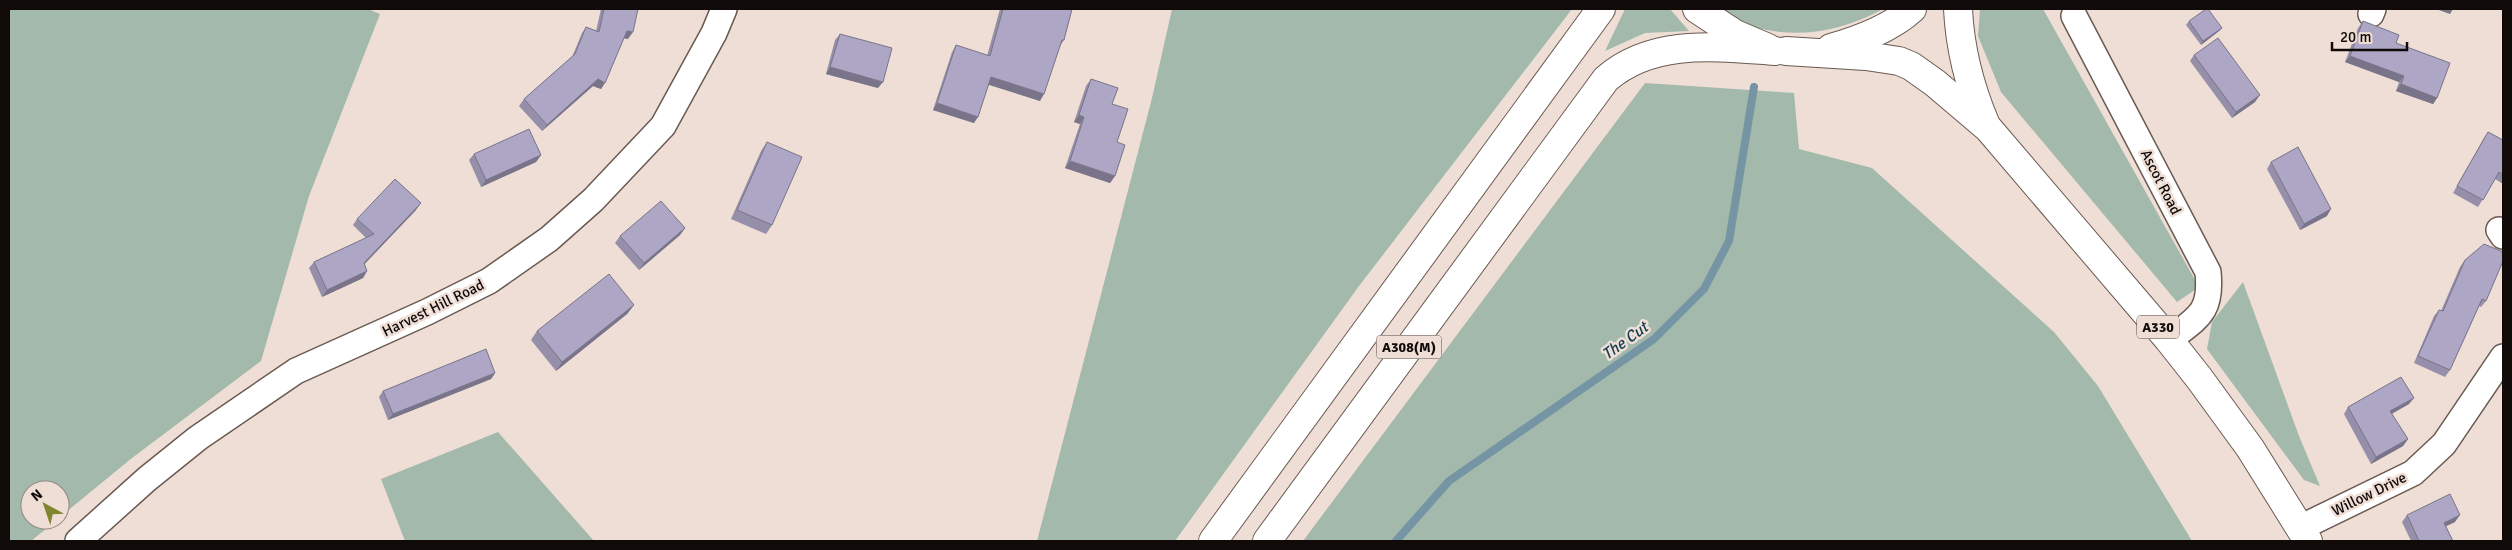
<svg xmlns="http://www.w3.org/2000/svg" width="2512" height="550" font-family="Signika,sans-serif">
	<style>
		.green { fill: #a3b9ab }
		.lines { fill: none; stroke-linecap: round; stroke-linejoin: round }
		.stream { stroke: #7595a5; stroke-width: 8 }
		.minor-casing { stroke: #695a52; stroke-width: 28 }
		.primary-casing { stroke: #695a52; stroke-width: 30 }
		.motorway-casing { stroke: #695a52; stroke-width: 30 }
		.minor { stroke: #fff; stroke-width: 25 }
		.primary { stroke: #fff; stroke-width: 28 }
		.motorway { stroke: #fff; stroke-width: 28 }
		.wall { fill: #958fa9 }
		.shaded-wall { fill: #797489 }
		.building { fill: #ada6c4; stroke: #797489 }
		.labels { text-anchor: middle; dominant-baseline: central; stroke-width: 5; stroke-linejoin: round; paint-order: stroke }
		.shield { fill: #efded5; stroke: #534a46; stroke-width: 1 }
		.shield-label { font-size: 14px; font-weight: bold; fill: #100a08 }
		.street-label { font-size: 15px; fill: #100a08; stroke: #efded5 }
		.water-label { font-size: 16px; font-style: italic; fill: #103e51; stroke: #efded5 }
	</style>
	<rect width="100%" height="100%" fill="#efded5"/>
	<g class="green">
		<polygon points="9,9 368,9 380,14 309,196 261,361 132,458 60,517 60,490 30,490 30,520 57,520 31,541 9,541"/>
		<polygon points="1172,9 1572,9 1359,286 1175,541 1037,541 1152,98"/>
		<polygon points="1625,9 1670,9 1689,31 1645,33 1605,51"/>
		<path d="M1718,9H1883C1841,32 1792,41 1745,24C1736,20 1727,14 1718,9Z"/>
		<polygon points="1980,9 2043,9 2199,287 2177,302 2001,92 1978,36"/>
		<polygon points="1645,83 1794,93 1799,149 1872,168 2054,332 2098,386 2192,541 1303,541"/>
		<polygon points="2243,282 2299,436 2320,486 2304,480 2207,349 2212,322"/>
		<polygon points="498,432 594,541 405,541 381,479"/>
	</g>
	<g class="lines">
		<polyline class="stream" points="1396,541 1449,481 1654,339 1704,289 1729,241 1754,87"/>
		<defs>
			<g id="minor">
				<polyline points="2371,14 2373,9"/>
				<path d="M2074,16L2208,272C2212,313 2198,317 2169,340"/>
				<polyline points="2499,230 2503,236"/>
				<polyline points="2300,528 2413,473 2444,444 2503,357"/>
				<polyline points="78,541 147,479 198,438 296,371 427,312 489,281 549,239 593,200 663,126 714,33 724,9"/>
			</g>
			<g id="primary">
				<polyline points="1697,9 1735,34 1768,48"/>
				<path d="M1958,9C1960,50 1969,85 1985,123"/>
				<path d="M1831,48C1859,40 1890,29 1912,9"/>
				<polyline points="1786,51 1866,56 1899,61 1911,66 1935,83 1988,128 2169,340 2199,378 2250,448 2308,541"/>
			</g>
			<g id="motorway">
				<polyline points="1213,541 1601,9"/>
				<path d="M1267,541L1606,79C1653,38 1717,47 1775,51"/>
			</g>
		</defs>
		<use href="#minor" class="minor-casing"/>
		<use href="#primary" class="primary-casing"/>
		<use href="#motorway" class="motorway-casing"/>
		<use href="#minor" class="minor"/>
		<use href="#primary" class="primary"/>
		<use href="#motorway" class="motorway"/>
	</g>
	<g class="wall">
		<polygon points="601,9 638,9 628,39 624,38 601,89 593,86 542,131 519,106 524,99 572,57 582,33 586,27 596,31"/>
		<polygon points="1000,9 1072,9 1064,40 1060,46 1040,101 989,84 974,123 933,110 952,52 956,45 987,56"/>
		<polygon points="2189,21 2222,28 2219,31 2201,45 2186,25"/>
		<polygon points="2363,21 2396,43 2437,98 2433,104 2396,91 2399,82 2345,62 2358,28"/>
		<polygon points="840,34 878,88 826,74 835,40"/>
		<polygon points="2194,55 2255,102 2232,118 2190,61"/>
		<polygon points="1091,79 1112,104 1117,142 1115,176 1110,183 1065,168 1080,124 1074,122 1086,86"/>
		<polygon points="2488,132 2503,140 2503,184 2495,179 2478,207 2453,193 2484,138"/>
		<polygon points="767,142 772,225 766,234 731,219 761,151"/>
		<polygon points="474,154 541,155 536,162 481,187 469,160"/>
		<polygon points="2271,162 2327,216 2300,230 2267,169"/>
		<polygon points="416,210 364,264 367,271 363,278 322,297 309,268 314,262 366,238 353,225 357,219"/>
		<polygon points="685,228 680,235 639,270 615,243 620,236"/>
		<polygon points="2465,260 2486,301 2481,307 2479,306 2450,370 2445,377 2414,363 2434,316 2439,310 2441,311 2460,267"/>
		<polygon points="634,305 627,314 556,371 531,340 537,331"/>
		<polygon points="495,373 491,379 388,420 379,397 383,391"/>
		<polygon points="2409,404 2392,414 2408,439 2403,446 2371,464 2344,414 2348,407"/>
		<polygon points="2407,515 2455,522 2446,526 2453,541 2411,541 2402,522"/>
	</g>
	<g class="shaded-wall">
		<polygon points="2436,9 2453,9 2450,14"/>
		<polygon points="2222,28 2219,31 2201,45 2203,41"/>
		<polygon points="627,31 633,32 628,39 623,38"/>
		<polygon points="2350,56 2404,76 2399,82 2345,62"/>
		<polygon points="830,67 883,82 878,88 826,74"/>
		<polygon points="991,77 1044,94 1040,101 986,84"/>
		<polygon points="598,79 605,83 601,89 593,86 542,131 547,125"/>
		<polygon points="2401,84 2437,98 2433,104 2396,91"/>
		<polygon points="2260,95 2255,102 2232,118 2236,112"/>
		<polygon points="937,103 978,117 974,123 933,110"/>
		<polygon points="1079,115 1084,117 1080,124 1074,122"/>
		<polygon points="541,155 536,162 481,187 486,180"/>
		<polygon points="1070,161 1115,176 1110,183 1065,168"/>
		<polygon points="421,203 416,210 359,270 364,263"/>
		<polygon points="2331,209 2327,216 2300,230 2304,224"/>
		<polygon points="685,228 680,235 639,270 644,263"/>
		<polygon points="367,271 363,278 322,297 327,290"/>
		<polygon points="634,305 627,314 556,371 562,362"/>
		<polygon points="495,373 491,379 388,420 393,414"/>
		<polygon points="2414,398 2409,404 2385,417 2390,411"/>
		<polygon points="2408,439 2403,446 2371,464 2376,457"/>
		<polygon points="2460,515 2455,522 2440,529 2444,523"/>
	</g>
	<g class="building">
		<polygon points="604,9 638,9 633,32 627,31 605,83 598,79 547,125 524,99 575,54 586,27 599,32"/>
		<polygon points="1003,9 1072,9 1064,40 1062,40 1044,94 991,77 978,117 937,103 956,45 990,56"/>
		<polygon points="2206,9 2208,9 2222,28 2203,41 2189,21"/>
		<polygon points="2363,21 2399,35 2396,43 2450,63 2437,98 2401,84 2404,76 2350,56"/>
		<polygon points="840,34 892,48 883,82 830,67"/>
		<polygon points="2218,38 2260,95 2236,112 2194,55"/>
		<polygon points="1091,79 1118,88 1112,104 1128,109 1117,142 1125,145 1115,176 1070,161 1084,117 1079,115"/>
		<polygon points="529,129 541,155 486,180 474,154"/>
		<polygon points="2488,132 2503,140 2503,175 2499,172 2483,200 2457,186"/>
		<polygon points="767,142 802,157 772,225 737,210"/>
		<polygon points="2298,147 2331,209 2304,224 2271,162"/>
		<polygon points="395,179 421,203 364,263 367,271 327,290 314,262 374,234 357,219"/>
		<polygon points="661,201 685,228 644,263 620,236"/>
		<polygon points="2484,244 2503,252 2503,261 2486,301 2482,299 2450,370 2418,356 2439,310 2443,311 2465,260"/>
		<polygon points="609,274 634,305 562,362 537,331"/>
		<polygon points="486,349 495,373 393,414 383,391"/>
		<polygon points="2401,377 2414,398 2390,411 2408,439 2376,457 2348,407"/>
		<polygon points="2450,494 2460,515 2444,523 2453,541 2419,541 2407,515"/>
	</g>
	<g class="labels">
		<g class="shield">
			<rect x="2137" y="315.5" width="42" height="23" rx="4"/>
			<rect x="1376.5" y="335.5" width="65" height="23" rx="4"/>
		</g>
		<g class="shield-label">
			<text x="2158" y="327">A330</text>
			<text x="1409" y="347">A308(M)</text>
		</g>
		<g class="street-label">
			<text transform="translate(2161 182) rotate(63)">Ascot Road</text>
			<text transform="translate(433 308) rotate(-26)">Harvest Hill Road</text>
			<text transform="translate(2369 494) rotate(-26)">Willow Drive</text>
		</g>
		<g class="water-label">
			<text transform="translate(1625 341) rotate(-36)">The Cut</text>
		</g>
	</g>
	<rect width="2512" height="550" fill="none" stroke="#100a08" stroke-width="20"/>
	<g transform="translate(45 505) rotate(320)"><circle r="24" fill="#efded5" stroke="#968983"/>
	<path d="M0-4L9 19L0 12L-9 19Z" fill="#818530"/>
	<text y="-8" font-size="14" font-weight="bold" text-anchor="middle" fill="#100a08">N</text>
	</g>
	<path d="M2332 42v8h75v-8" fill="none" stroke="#100a08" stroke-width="2.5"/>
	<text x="2340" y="42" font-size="15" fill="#100a08" stroke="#efded5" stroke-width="4" paint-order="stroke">20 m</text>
</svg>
